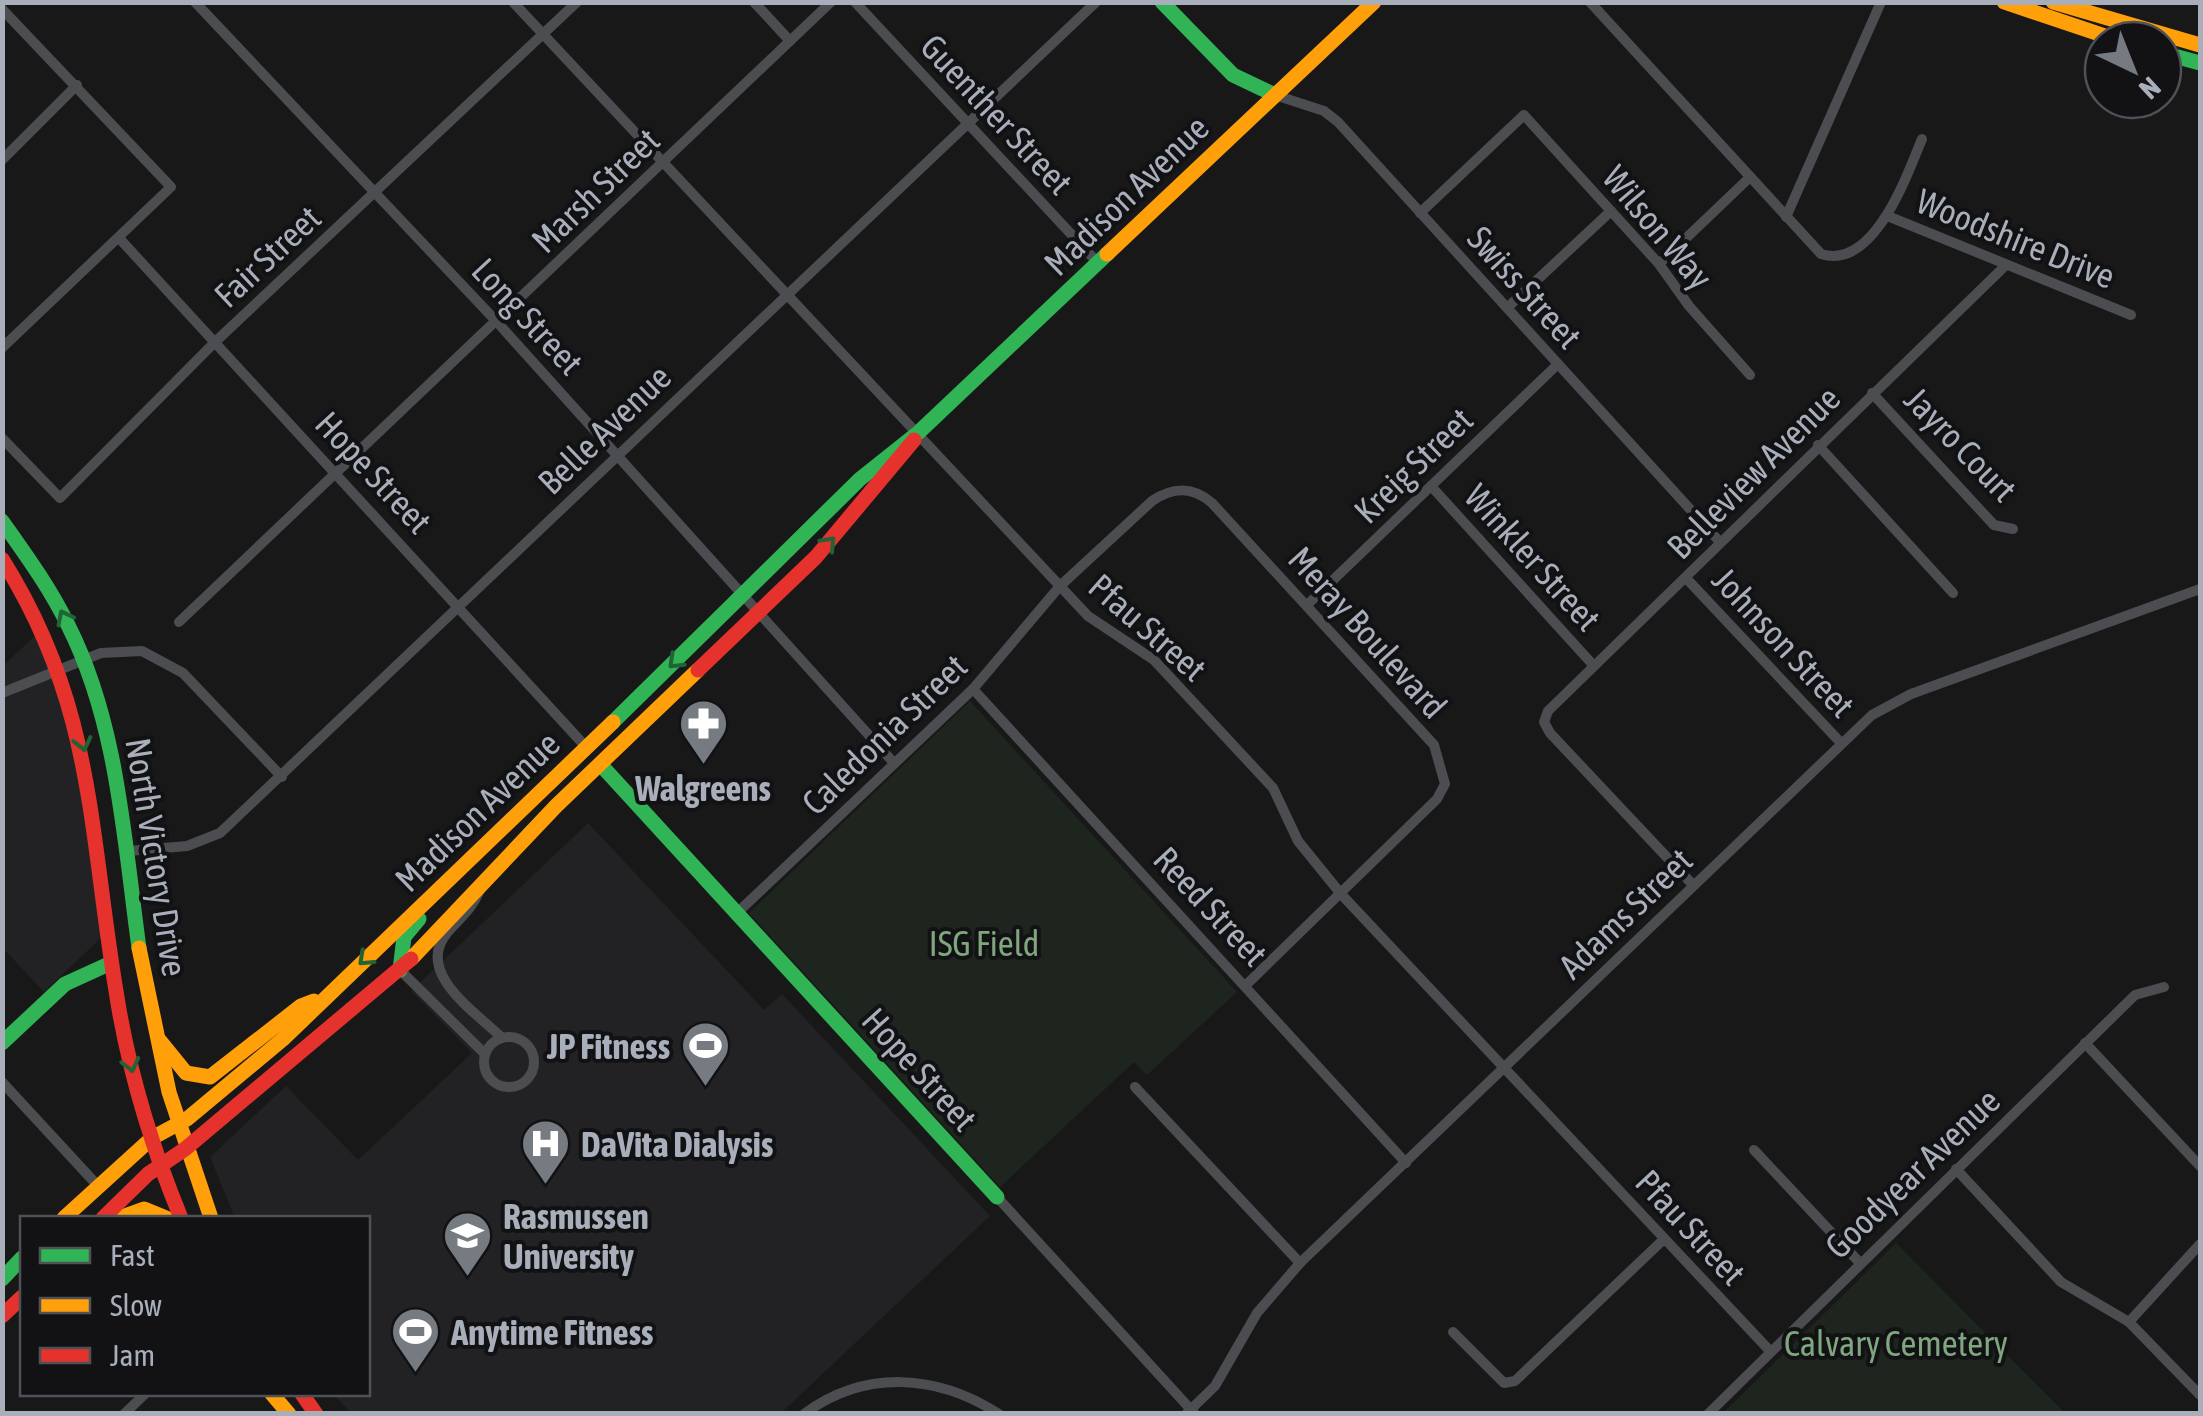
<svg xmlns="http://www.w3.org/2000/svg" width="2203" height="1416" font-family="'Asap Condensed',sans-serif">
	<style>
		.built { fill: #222224 }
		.green { fill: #1d251e }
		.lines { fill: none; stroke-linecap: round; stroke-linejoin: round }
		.street { stroke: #4c4d51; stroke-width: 10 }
		.fast { stroke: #30b455; stroke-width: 15 }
		.slow { stroke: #ff9f0a; stroke-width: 15 }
		.jam { stroke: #e5322d; stroke-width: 15 }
		.oneway { stroke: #216334 }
		.labels { text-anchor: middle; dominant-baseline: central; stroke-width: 8; stroke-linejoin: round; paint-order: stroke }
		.street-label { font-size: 35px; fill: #a8afba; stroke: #121214 }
		.poi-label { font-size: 35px; font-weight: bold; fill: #a8afba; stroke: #121214; text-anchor: start }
		.park-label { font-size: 35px; fill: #7fa67e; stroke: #121214 }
	</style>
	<rect width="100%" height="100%" fill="#181818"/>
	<g class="built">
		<polygon points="38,633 55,673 80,777 101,938 44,992 3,948 3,666"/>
		<polygon points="588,823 764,1010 782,994 990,1216 781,1413 351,1413 333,1394 368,1394 368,1218 235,1218 210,1157 286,1086 358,1160 472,1053 411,991"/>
	</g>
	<g class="green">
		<polygon points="970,701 1237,992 1147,1075 1134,1062 1000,1187 749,913"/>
		<polygon points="1896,1243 2065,1413 1723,1413"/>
	</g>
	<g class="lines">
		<g class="street">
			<polyline points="195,2 497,322 894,763"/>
			<polyline points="513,2 1088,616 1154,660 1273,788 1298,841 1341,894 1770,1351"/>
			<polyline points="754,2 790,41"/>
			<polyline points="855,2 1098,263"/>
			<path d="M1590,2L1821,254C1874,271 1907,175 1922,139"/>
			<polyline points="2,9 171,187 2,348"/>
			<polyline points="1275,95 1324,111 1338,122 1719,541"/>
			<polyline points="2,160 77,85"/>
			<polyline points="1420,213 1524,115 1659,264 1689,306 1750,375"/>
			<polyline points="1786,217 1881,2"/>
			<polyline points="1890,217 2131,315"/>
			<polyline points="119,238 586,747"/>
			<polyline points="1659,264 1748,179"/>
			<polyline points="1508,307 1611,211"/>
			<polyline points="1872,393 1994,525 2013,529"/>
			<polyline points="2,438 60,498 214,343 577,2"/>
			<polyline points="1818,445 1953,593"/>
			<polyline points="1431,486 1594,666"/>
			<polyline points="1686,578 1841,743"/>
			<polyline points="1307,605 1558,364"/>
			<polyline points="179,622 831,2"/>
			<polyline points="973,689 1406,1163"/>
			<polyline points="2,693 101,653 142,651 183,673 282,777"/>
			<polyline points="129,851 187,846 220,833 1096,2"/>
			<polyline points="1693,885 1550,733 1544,722 1548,711 2006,265"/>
			<path d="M480,890C472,909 460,918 447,933C414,973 476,1012 502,1038"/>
			<path d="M737,913L973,689L1060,586L1152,501C1173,487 1192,486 1212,503L1434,745L1445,784L1437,799L1246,985"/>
			<polyline points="400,970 485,1054"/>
			<circle cx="509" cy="1062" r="25"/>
			<polyline points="2085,1043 2200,1166"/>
			<polyline points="2,1082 98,1186"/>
			<polyline points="1135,1087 1300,1263"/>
			<polyline points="1754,1150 1860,1263"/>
			<polyline points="1956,1169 2061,1282 2129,1322 2200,1395"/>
			<polyline points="997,1197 1195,1414"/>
			<polyline points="2129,1322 2200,1244"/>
			<polyline points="1453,1332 1504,1383 1515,1381 1664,1239"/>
			<polyline points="124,1414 145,1394"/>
			<path d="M804,1414C865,1369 937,1374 999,1414"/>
			<polyline points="1186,1414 1215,1386 1257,1313 1300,1263 1872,715 1911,694 2200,589"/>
			<polyline points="1708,1414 2135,995 2164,987"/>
		</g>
		<g class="fast">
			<polyline points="1162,2 1233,75 1275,95"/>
			<polyline points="2163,53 2200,63"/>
			<path d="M2,521C26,555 50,588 68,625C118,724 124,840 139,948"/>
			<polyline points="613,722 860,479 919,432 1107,254"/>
			<polyline points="600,764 997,1197"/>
			<polyline points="400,970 404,937 419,919"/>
			<polyline points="2,1043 65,984 111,963"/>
			<polyline points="2,1279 22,1258"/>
		</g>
		<g class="slow">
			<polyline points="2004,2 2117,40"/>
			<polyline points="2053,2 2200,45"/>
			<polyline points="1107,254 1374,2"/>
			<polyline points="139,948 169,1092 211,1218"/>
			<polyline points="411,959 556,806 698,670"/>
			<polyline points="160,1041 186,1073 210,1077 301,1006 314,1001"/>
			<polyline points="64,1218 152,1138 187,1119 283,1039 613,722"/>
			<polyline points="119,1218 144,1209 166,1218"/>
			<polyline points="272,1394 289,1414"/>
		</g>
		<g class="jam">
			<path d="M2,559C94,705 89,828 116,991C128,1069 151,1145 181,1218"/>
			<polyline points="698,670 816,557 914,440"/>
			<polyline points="103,1218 148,1174 185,1149 411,959"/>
			<polyline points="2,1316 22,1297"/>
			<polyline points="302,1394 316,1414"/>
		</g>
	</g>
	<defs><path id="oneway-chevron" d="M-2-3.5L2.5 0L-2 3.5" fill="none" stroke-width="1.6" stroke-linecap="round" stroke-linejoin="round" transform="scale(2.5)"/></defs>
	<g class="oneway">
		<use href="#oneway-chevron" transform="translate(829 543) rotate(-47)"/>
		<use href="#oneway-chevron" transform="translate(64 617) rotate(-117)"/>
		<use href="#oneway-chevron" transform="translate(675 662) rotate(136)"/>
		<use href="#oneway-chevron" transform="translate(83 744) rotate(77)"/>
		<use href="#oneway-chevron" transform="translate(365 959) rotate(137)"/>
		<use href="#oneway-chevron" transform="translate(131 1065) rotate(76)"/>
	</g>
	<defs>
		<symbol id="pharmacy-pin" viewBox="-11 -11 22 30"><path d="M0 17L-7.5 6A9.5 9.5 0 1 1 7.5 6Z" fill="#767a81" stroke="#121214"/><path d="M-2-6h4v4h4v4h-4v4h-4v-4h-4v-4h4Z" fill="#fff"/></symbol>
		<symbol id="stadium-pin" viewBox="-11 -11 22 30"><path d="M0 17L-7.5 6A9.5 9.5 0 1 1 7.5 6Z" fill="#767a81" stroke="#121214"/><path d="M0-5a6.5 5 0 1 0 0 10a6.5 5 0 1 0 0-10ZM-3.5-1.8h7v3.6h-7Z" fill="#fff"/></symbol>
		<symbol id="hospital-pin" viewBox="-11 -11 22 30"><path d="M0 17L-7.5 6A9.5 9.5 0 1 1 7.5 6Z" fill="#767a81" stroke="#121214"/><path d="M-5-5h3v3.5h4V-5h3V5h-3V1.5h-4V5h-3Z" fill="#fff"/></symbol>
		<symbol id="university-pin" viewBox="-11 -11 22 30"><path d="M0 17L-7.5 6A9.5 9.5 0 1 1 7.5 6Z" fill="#767a81" stroke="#121214"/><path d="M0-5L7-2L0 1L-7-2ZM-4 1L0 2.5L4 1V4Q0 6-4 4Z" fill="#fff"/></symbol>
	</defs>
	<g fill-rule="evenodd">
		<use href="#pharmacy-pin" x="676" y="696" width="55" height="75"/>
		<use href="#stadium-pin" x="678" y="1018" width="55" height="75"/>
		<use href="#hospital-pin" x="518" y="1116" width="55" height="75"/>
		<use href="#university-pin" x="440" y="1208" width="55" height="75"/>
		<use href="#stadium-pin" x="388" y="1304" width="55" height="75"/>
	</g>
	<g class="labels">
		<g class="street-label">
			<text transform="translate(997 114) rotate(47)">Guenther Street</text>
			<text transform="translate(595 190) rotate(-44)">Marsh Street</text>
			<text transform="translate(1126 195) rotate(-44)">Madison Avenue</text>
			<text transform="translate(1658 227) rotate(50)">Wilson Way</text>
			<text transform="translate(2016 238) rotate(22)">Woodshire Drive</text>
			<text transform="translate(267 256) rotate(-43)">Fair Street</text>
			<text transform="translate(1525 287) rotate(48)">Swiss Street</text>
			<text transform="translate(528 316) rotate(47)">Long Street</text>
			<text transform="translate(604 429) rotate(-44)">Belle Avenue</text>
			<text transform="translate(1961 444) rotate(46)">Jayro Court</text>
			<text transform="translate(1413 465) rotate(-44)">Kreig Street</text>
			<text transform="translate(374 472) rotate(47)">Hope Street</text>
			<text transform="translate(1753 472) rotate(-45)">Belleview Avenue</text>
			<text transform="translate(1533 557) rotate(48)">Winkler Street</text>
			<text transform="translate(1148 627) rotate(41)">Pfau Street</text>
			<text transform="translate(1368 632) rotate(48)">Meray Boulevard</text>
			<text transform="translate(1784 642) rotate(47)">Johnson Street</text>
			<text transform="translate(884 734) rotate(-44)">Caledonia Street</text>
			<text transform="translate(477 811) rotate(-44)">Madison Avenue</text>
			<text transform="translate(157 857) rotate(81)">North Victory Drive</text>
			<text transform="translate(1211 906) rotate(47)">Reed Street</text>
			<text transform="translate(1625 913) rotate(-44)">Adams Street</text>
			<text transform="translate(920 1069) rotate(48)">Hope Street</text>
			<text transform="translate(1912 1173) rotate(-44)">Goodyear Avenue</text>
			<text transform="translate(1691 1227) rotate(47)">Pfau Street</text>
		</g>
		<g class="poi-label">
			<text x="703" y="788" text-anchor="middle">Walgreens</text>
			<text x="670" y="1046" text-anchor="end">JP Fitness</text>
			<text x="581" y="1144">DaVita Dialysis</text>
			<text x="503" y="1216">Rasmussen<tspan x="503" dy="40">University</tspan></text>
			<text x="451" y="1332">Anytime Fitness</text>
		</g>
		<g class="park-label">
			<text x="984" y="943">ISG Field</text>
			<text x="1896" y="1343">Calvary Cemetery</text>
		</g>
	</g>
	<rect width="2203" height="1416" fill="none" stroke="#a8afba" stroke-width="10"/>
	<rect x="20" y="1216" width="350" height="180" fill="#121214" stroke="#4e5156" stroke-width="2.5"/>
	<rect x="40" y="1248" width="50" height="15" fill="#30b455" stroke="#4e5156" stroke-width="2.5"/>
	<text x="110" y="1266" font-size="30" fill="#a8afba">Fast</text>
	<rect x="40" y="1298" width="50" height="15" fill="#ff9f0a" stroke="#4e5156" stroke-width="2.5"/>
	<text x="110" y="1316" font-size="30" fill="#a8afba">Slow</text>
	<rect x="40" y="1348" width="50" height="15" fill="#e5322d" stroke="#4e5156" stroke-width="2.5"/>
	<text x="110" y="1366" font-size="30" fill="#a8afba">Jam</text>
	<g transform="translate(2133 70) rotate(137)"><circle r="48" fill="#121214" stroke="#4e5156" stroke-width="2.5"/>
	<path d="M0-8L18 38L0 25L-18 38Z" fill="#767a81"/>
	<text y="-15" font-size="28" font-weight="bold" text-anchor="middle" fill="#a8afba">N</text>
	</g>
</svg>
